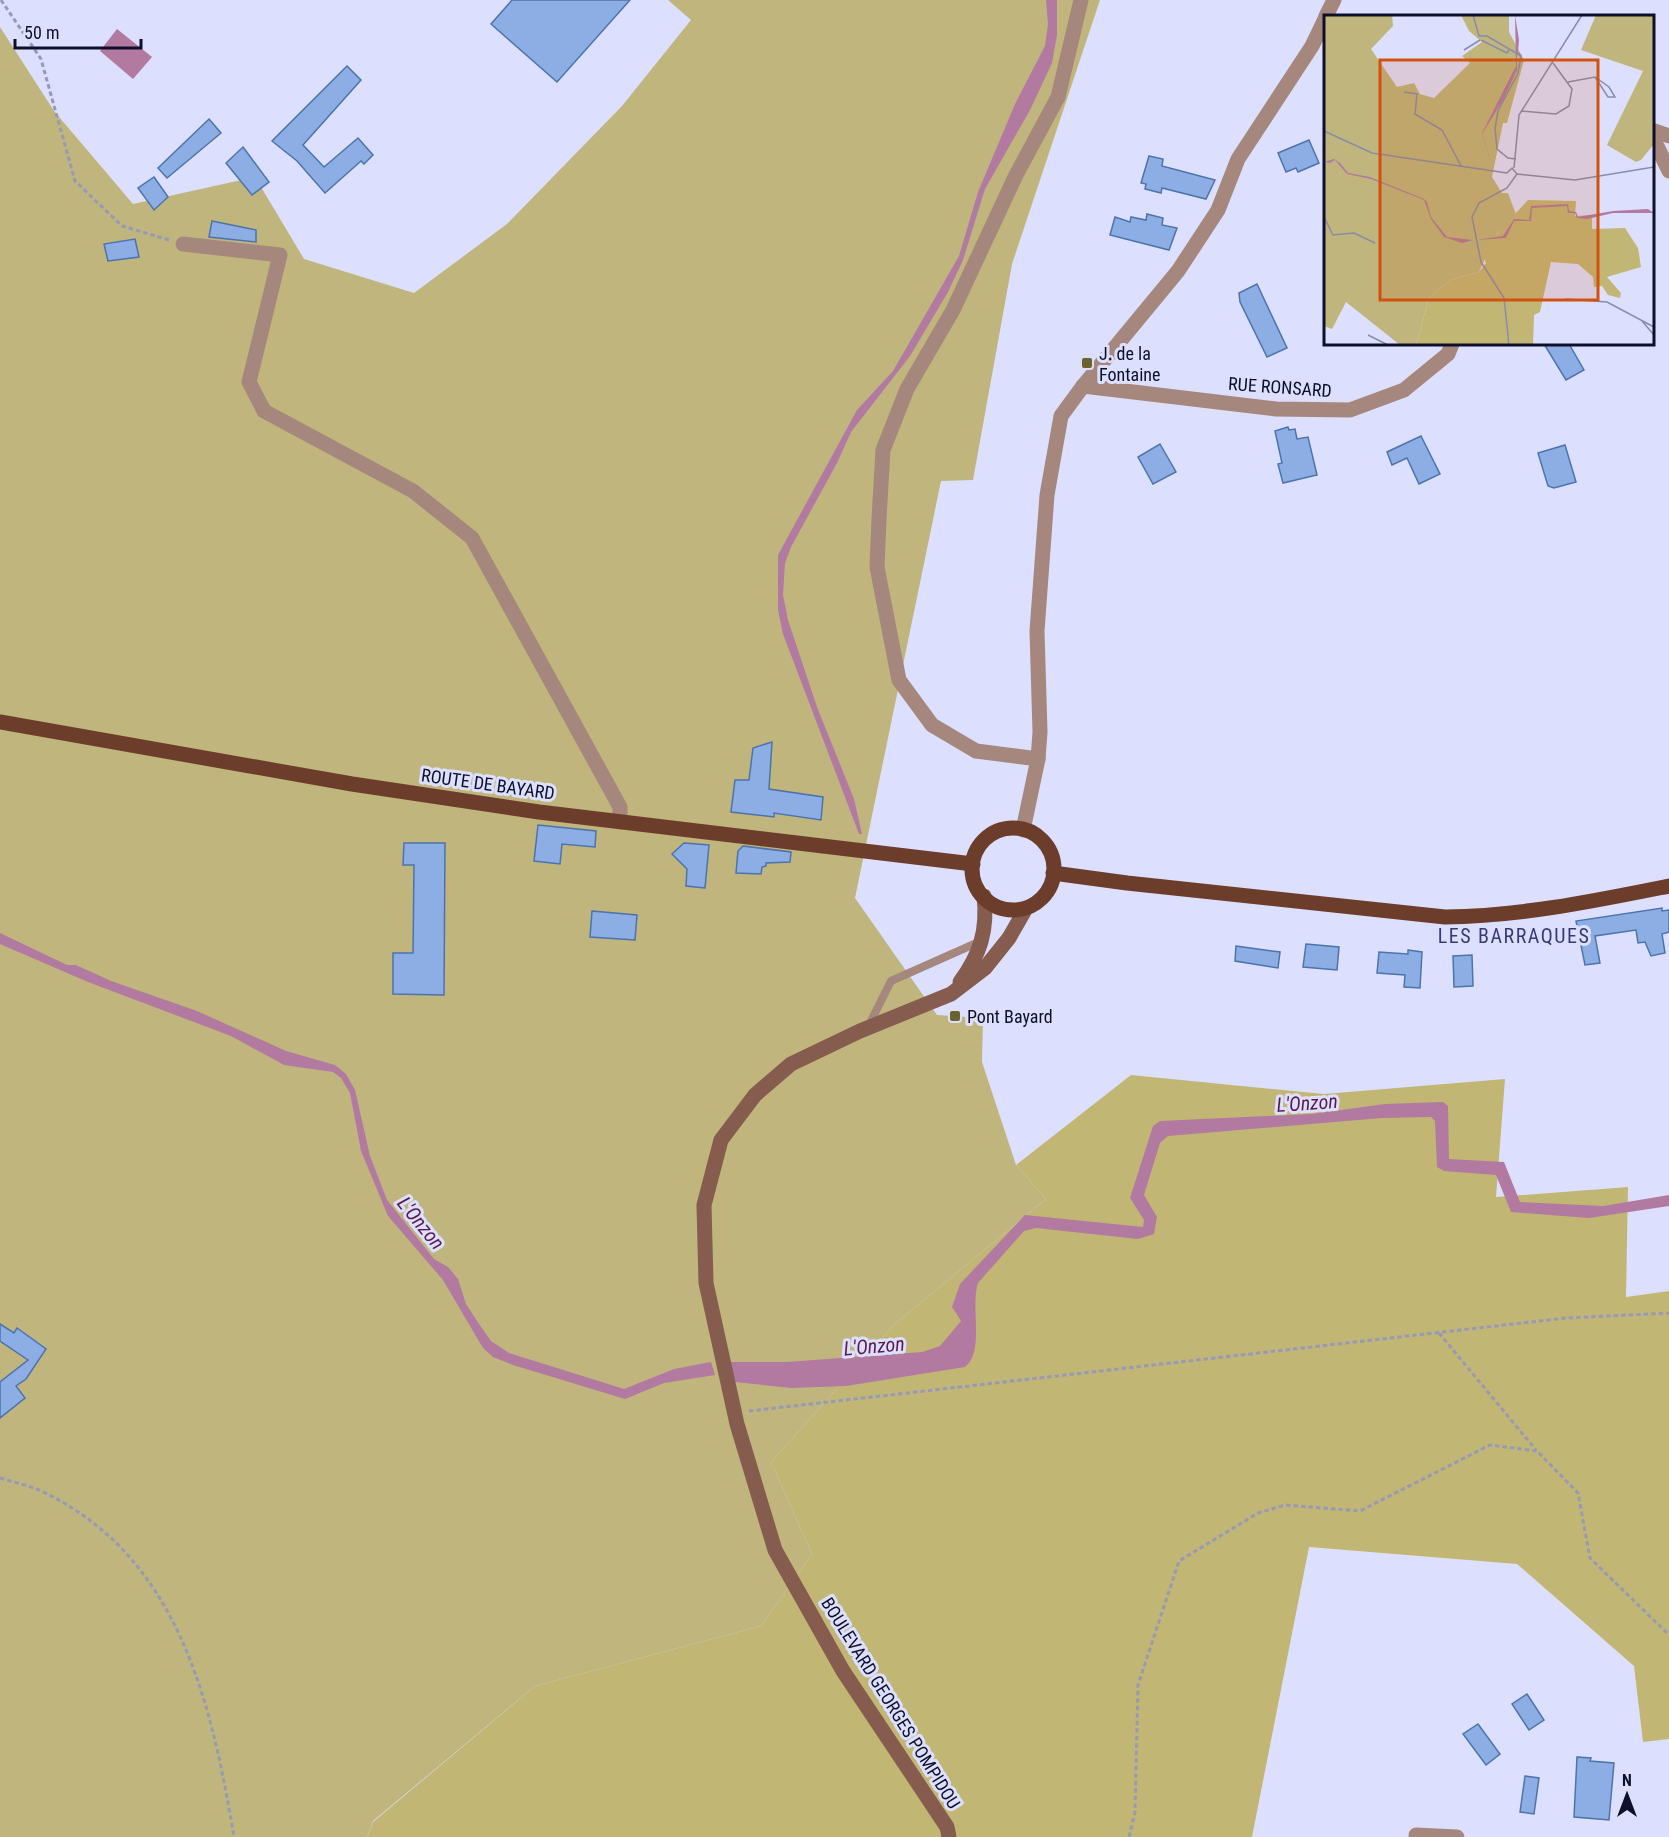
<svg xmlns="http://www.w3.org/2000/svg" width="1669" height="1837" font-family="'Roboto Condensed',sans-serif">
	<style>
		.green { fill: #bfb57d }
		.forest { fill: #c2b675 }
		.water { fill: #b27aa0 }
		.building { fill: #8caee4; stroke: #4d73ad; stroke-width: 1.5 }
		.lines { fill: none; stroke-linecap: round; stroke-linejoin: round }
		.path { stroke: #979ab7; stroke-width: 3; stroke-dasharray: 4.5 3; stroke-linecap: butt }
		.lane { stroke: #a5877d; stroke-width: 8 }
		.street { stroke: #a5877d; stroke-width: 15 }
		.secondary { stroke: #855c4e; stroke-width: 15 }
		.primary { stroke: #6d3d2c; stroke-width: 15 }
		.poi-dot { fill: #6b622f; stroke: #dce0fe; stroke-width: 2 }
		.labels { text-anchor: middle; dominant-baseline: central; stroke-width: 6; stroke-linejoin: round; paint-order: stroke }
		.poi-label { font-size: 18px; fill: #0e0f29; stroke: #dce0fe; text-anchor: start }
		.street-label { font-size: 18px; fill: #0e0f29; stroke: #dce0fe }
		.neighbourhood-label { font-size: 20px; letter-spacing: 1.5px; fill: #383a77; stroke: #dce0fe }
		.water-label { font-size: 20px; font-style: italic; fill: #5d194c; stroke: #dce0fe }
		.inset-road { fill: none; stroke: #8a8ca9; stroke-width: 1.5 }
		.view { fill: #d2520f; fill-opacity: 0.15; stroke: #d2520f; stroke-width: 3 }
		.inset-edge { fill: none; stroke: #0e0f29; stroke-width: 3 }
	</style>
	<rect width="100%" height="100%" fill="#dce0fe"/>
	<polygon class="green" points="668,0 1100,0 1012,264 973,480 941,481 855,898 937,1015 983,1018 982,1062 1016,1165 1046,1199 895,1324 771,1462 812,1554 761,1626 535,1686 373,1821 367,1837 0,1837 0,27 54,111 133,204 255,177 304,259 414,293 507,224 622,106 691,20"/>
	<polygon class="forest" points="1131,1075 1324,1094 1505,1079 1496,1197 1628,1187 1626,1297 1669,1291 1669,1739 1643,1742 1634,1666 1517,1564 1309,1547 1252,1837 367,1837 373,1822 535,1686 761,1626 812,1554 771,1462 895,1324 1046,1199 1016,1165"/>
	<g class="water">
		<polygon points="1046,0 1057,0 1057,35 1052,63 1030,110 985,189 963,260 948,292 910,356 851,432 837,463 791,547 785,563 783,595 788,620 817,707 854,799 862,834 859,834 783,634 778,610 778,555 857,410 893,371 959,256 978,192 1015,104 1045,46 1048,24"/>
		<polygon points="117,29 152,57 133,79 100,51"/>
		<polygon points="0,933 67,965 76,965 111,981 197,1011 286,1051 335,1065 346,1074 355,1090 370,1156 387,1200 434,1259 448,1267 458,1279 466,1304 477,1321 491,1341 509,1353 624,1389 674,1369 711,1362 715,1375 664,1383 625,1399 513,1365 493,1357 483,1348 443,1280 388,1216 361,1151 350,1093 341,1078 333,1072 284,1065 231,1036 88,982 0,944"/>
		<path d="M1443,1102L1448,1106L1449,1159L1504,1162L1520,1202L1603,1206L1669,1195V1206L1589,1218L1511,1212L1496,1175L1444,1171L1437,1167L1435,1121L1431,1117L1382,1118L1168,1136L1160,1143L1144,1195L1157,1217L1154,1234L1138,1239L1036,1228L1024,1231L978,1283C970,1307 985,1351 965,1367L846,1386L791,1388L735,1382L730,1362H787L922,1352L940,1346L961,1321L952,1307L960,1284L1025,1215L1143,1227L1144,1220L1130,1198L1153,1126L1160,1121L1312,1114L1385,1104Z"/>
	</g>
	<g class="building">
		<polygon points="512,0 630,0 557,82 491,24"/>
		<polygon points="347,66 361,80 303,145 324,167 358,138 373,155 364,164 361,161 325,193 297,161 272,141"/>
		<polygon points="209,119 221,133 167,178 158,168"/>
		<polygon points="1309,140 1319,163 1298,172 1296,168 1286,172 1278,153"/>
		<polygon points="243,147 269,182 252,195 226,163"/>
		<polygon points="1149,156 1163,159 1162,166 1215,180 1206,199 1162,188 1161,193 1145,189 1146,184 1141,183"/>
		<polygon points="154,177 168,197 154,210 138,188"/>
		<polygon points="1147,214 1163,218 1162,225 1177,228 1169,250 1110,235 1115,217 1130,222 1131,217 1146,220"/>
		<polygon points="212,221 256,230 256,242 209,237"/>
		<polygon points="135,239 139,257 108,261 104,244"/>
		<polygon points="1257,284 1287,348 1267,357 1240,302 1239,293"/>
		<polygon points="1544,344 1569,344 1584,370 1566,380"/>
		<polygon points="1288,427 1289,430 1295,429 1297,439 1308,437 1317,475 1283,483 1278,464 1282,463 1275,431"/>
		<polygon points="1421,436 1440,474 1419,484 1407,458 1392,465 1387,452"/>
		<polygon points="1160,444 1176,472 1153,484 1138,457"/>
		<polygon points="1565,445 1576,482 1554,488 1548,486 1538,453"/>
		<polygon points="772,742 769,789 823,797 821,820 774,813 774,817 731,812 735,780 749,780 753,748"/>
		<polygon points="538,825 596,831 595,847 562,844 560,864 534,861"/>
		<polygon points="404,843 445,843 444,995 393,994 393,953 413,953 414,865 403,865"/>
		<polygon points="684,843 709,845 705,888 686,886 687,869 672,854"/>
		<polygon points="743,846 791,852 790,862 766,863 766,866 762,867 761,874 736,873 738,851"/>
		<polygon points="1662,908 1662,911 1669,910 1669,932 1662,934 1665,953 1651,956 1645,942 1638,943 1636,930 1595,936 1600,963 1585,965 1576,921"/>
		<polygon points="592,911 637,915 635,940 590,937"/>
		<polygon points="1306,944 1339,947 1337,970 1303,967"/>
		<polygon points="1236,946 1280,952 1278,968 1235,961"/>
		<polygon points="1408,950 1422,952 1420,988 1404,987 1405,975 1377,973 1379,952 1408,954"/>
		<polygon points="1472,955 1473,986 1454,987 1453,956"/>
		<polygon points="0,1324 14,1333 17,1328 46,1349 26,1379 16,1386 25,1398 0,1418 0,1382 28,1360 0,1341"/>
		<polygon points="1527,1694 1544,1720 1529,1730 1512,1704"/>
		<polygon points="1478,1724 1500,1754 1486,1765 1463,1734"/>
		<polygon points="1577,1757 1591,1758 1590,1761 1614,1763 1609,1820 1574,1817"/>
		<polygon points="1525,1776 1539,1778 1534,1814 1520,1812"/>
	</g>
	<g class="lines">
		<g class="path">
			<polyline points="1,0 41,59 75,181 122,226 169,240"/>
			<polyline points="1439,1333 1536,1450"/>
			<polyline points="749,1411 1566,1318 1669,1313"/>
			<path d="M0,1478C13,1482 27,1485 39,1490C178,1554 211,1700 234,1837"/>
			<polyline points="1129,1837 1135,1812 1138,1685 1179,1561 1258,1513 1285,1505 1360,1511 1490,1445 1537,1451 1578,1493 1590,1558 1669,1635"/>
		</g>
		<polyline class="lane" points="868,1027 891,981 981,941"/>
		<g class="street">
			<polyline points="1326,16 1334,0"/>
			<polyline points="1652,130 1669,136"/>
			<polyline points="1652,136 1669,171"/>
			<polyline points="183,244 280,255 249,382 264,411 413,491 472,538 620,807 620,822"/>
			<polyline points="1083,386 1276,409 1350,410 1404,390 1448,354 1452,344"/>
			<polyline points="1038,759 976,751 932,725 899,680 877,567 879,519 883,450 907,389 953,310 1016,175 1058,97 1081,0"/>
			<polyline points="1023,830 1038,759 1040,732 1037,631 1047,495 1061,416 1083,386 1178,271 1218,210 1238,159 1312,46 1326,17"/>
			<polyline points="1416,1835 1457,1837"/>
		</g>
		<g class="secondary">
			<path d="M960,982C980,955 988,930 984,896"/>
			<polyline points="949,1837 947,1827 843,1671 775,1550 737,1424 706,1283 704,1205 721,1140 755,1095 791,1064 860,1031 951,994 985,968 1009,938 1025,910"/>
		</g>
		<g class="primary">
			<polyline points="0,722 352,784 539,812 973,864"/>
			<circle cx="1013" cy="869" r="41"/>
			<path d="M1053,873L1127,883L1445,917C1522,916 1594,901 1669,886"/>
		</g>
	</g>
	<g class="poi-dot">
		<rect x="1081" y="357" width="12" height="12" rx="3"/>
		<rect x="949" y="1010" width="12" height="12" rx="3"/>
	</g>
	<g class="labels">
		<g class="poi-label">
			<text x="1099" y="353">J. de la<tspan x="1099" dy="21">Fontaine</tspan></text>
			<text x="967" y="1016">Pont Bayard</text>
		</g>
		<g class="street-label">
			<text transform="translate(1280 387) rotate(4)">RUE RONSARD</text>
			<text transform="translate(488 784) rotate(8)">ROUTE DE BAYARD</text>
			<text transform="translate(891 1703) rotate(58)">BOULEVARD GEORGES POMPIDOU</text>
		</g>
		<g class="neighbourhood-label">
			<text x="1514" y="936">LES BARRAQUES</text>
		</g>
		<g class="water-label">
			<text transform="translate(1307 1103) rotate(-4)">L'Onzon</text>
			<text transform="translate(421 1223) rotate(51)">L'Onzon</text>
			<text transform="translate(874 1346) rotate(-5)">L'Onzon</text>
		</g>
	</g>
	<g transform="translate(1324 15)">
		<rect width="330" height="330" fill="#dce0fe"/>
		<path d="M0,0H68L69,11L47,34L73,72L90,68L96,79L110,83L146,48L138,41L158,27L145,16L137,0H185V17L200,45L183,108H179L168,162L178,178H184L193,202L173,218L155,257L126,265L105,283L92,330H76L22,287L8,314L0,311ZM272,0H330V129L317,145L312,147L283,130L319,56L257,35Z" fill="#bfb57d"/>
		<path d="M204,185L252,186L251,201L268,200V214L301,213L314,233L317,252L283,262L297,278L296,283L284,280L278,271L270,272L269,262L254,249L227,247L216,297L210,300L209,330H92L105,283L126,265L155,257L162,248L157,236Z" fill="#c2b675"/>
		<path d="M191,0L195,25L194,37L198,40L193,39V55L179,85L158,119L169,154L158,118L192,51ZM10,144L16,148L24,158L46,162L100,184L103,187L107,202L123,222L149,225L138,228L120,222L107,204L100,185L47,164L23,159L11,145L6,148L0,147ZM244,189L245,196L252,197L254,202L289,196L324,194L330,198H289L263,204L253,203L251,198H244L243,191L208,193L207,206H190L182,223L152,225L179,221L190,204L205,205L207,191Z" fill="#b27aa0"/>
		<path class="inset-road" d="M149,0L155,21H163L197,41L194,58L174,96L171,113L173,134L184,143L192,144M157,25L183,38L185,35M140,35L156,25M244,67L271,62L285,72L291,82H284L271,62M80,77L93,79L91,99L118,115L137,151M197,96L232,99L245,91L248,74L229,48M0,116L48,138L183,158M190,153L195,100L258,0M183,158L188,153L193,159L251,165L330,152M0,202L9,220L30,218L51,228M241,284L283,287L330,312M318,306L330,320M44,320L64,330M185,330L180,283L157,247L148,202L155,188L183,173L193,159"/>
		<path class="view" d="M56,45H274V285H56Z"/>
		<rect width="330" height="330" class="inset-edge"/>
	</g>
	<g transform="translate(1627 1795)" stroke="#dce0fe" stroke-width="4.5" paint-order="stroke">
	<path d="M0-4.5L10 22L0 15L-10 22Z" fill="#0e0f29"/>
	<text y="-9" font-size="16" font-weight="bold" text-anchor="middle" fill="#0e0f29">N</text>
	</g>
	<path d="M15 39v9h126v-9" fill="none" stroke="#0e0f29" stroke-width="3"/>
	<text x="24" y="39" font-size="18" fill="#0e0f29" stroke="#dce0fe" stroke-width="4.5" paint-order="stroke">50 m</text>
</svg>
